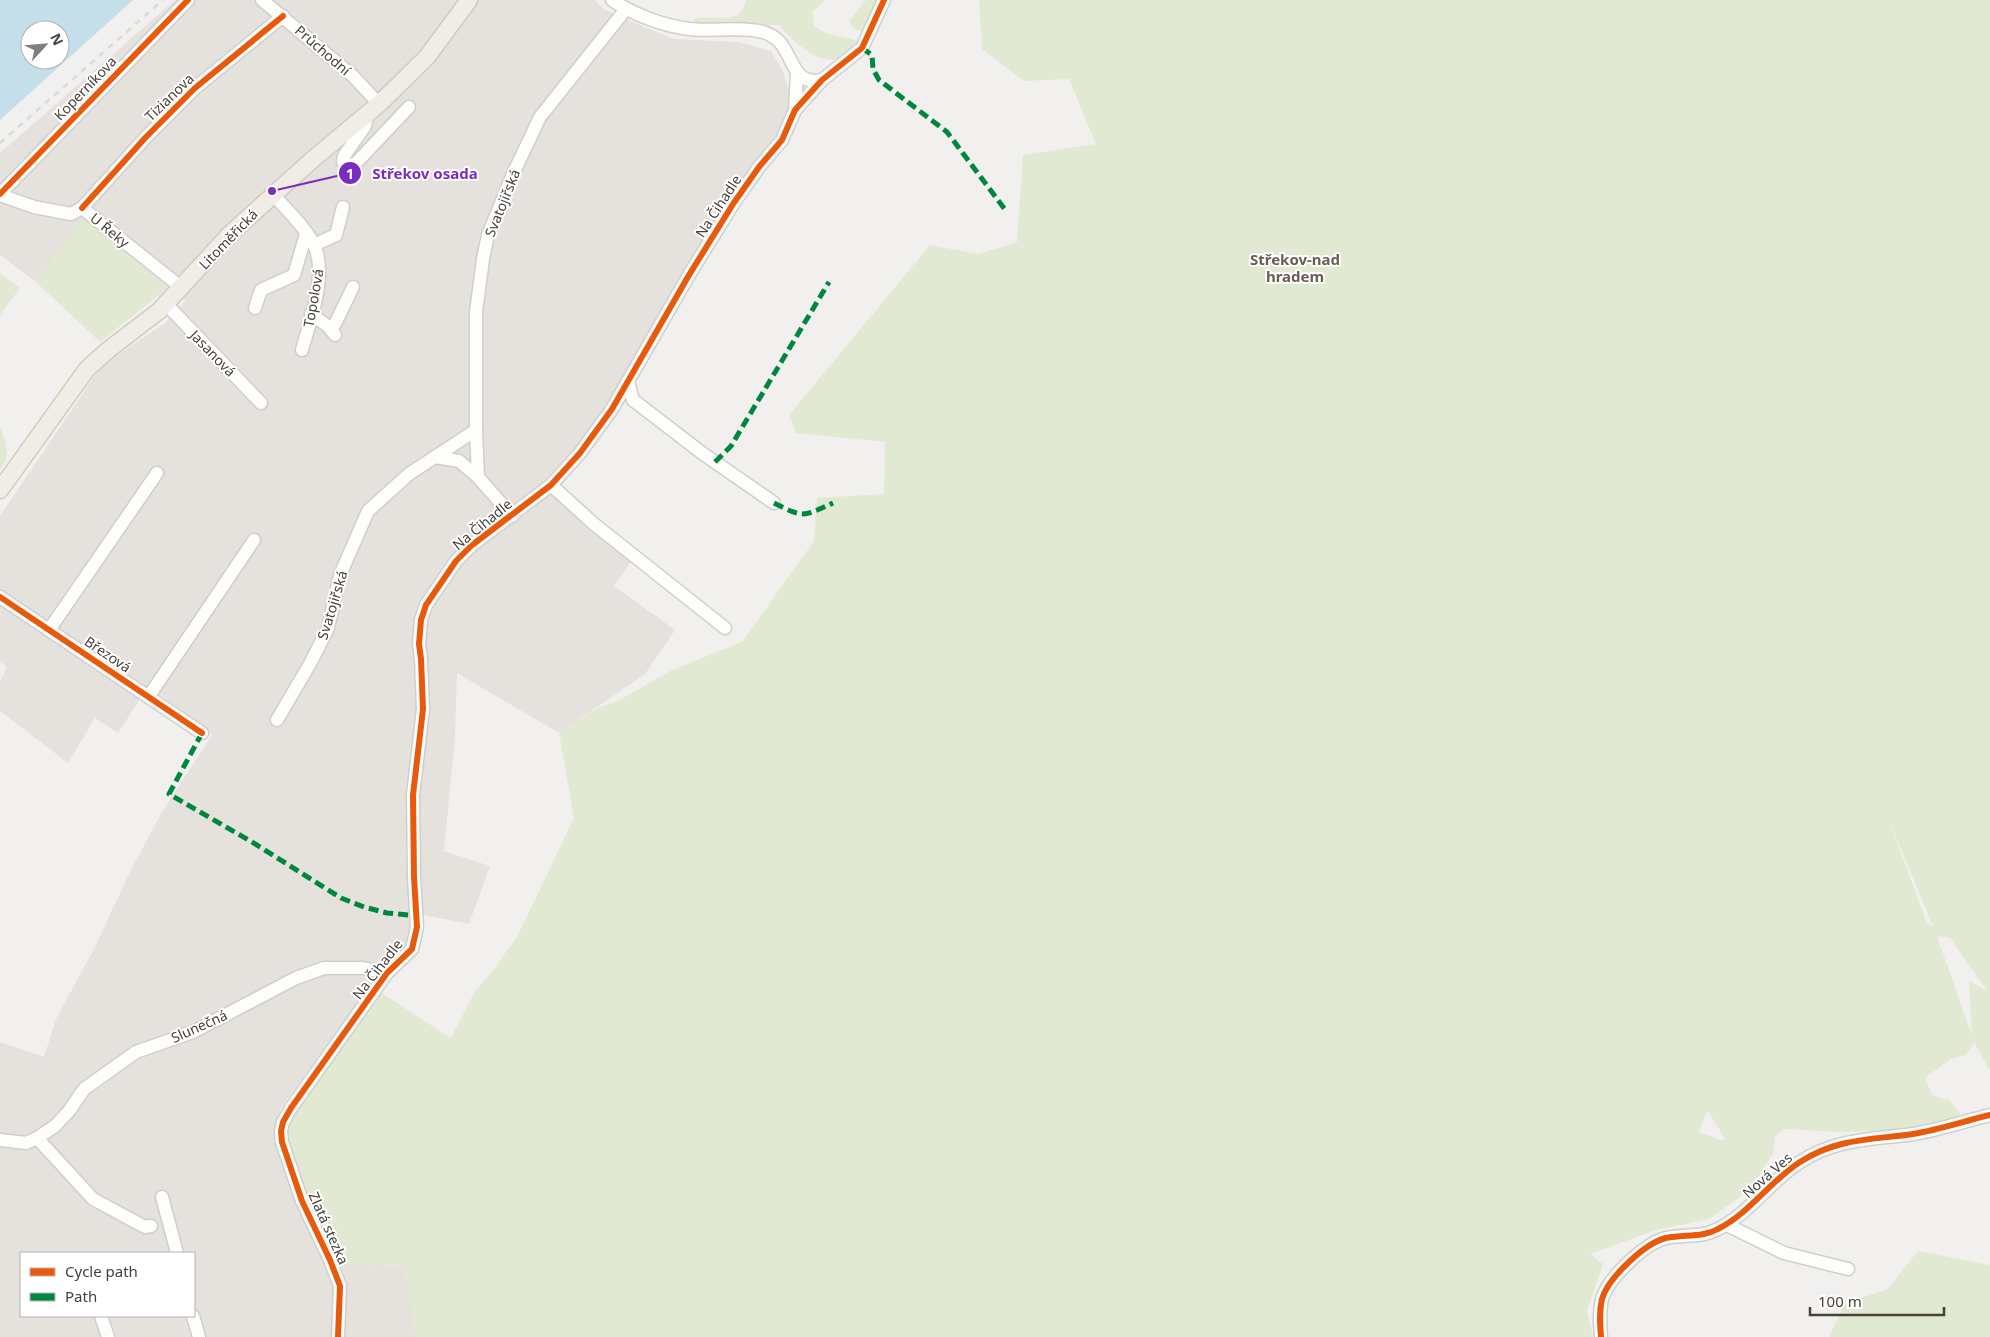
<svg xmlns="http://www.w3.org/2000/svg" width="1990" height="1337" font-family="'Noto Sans',sans-serif">
	<style>
		.residential { fill: #e5e1dd; fill-rule: evenodd }
		.green { fill: #e2e9d2; fill-rule: evenodd }
		.water { fill: #c4dfea; fill-rule: evenodd }
		.lines { fill: none; stroke-linecap: round; stroke-linejoin: round }
		.minor-casing { stroke: #d0cecc; stroke-width: 15 }
		.major-casing { stroke: #d2cabe; stroke-width: 19 }
		.minor { stroke: #fdfdfc; stroke-width: 12 }
		.major { stroke: #f0ede7; stroke-width: 16 }
		.rail { stroke: #dadada; stroke-width: 2.5; stroke-dasharray: 6 6; stroke-linecap: butt }
		.quiet { stroke: #00873e; stroke-width: 5; stroke-dasharray: 10 5; stroke-linecap: butt }
		.cycleway-casing { stroke: #fff; stroke-width: 9 }
		.cycleway { stroke: #e8590c; stroke-width: 6 }
		.labels { text-anchor: middle; dominant-baseline: central; stroke-width: 4; stroke-linejoin: round; paint-order: stroke }
		.street-label { font-size: 14px; fill: #48413b; stroke: #fff }
		.neighbourhood-label { font-size: 15px; font-weight: bold; fill: #6a5e53; stroke: #fff }
		.leader { fill: none; stroke: #7b2cbf; stroke-width: 2 }
		.callout-dot { fill: #7b2cbf; stroke: #fff; stroke-width: 2 }
		.mark-label { font-size: 15px; text-anchor: middle; font-weight: bold; fill: #fff }
		.callout-label { font-size: 15px; text-anchor: middle; font-weight: bold; fill: #7b2cbf; stroke: #fff; stroke-width: 4; stroke-linejoin: round; paint-order: stroke }
	</style>
	<rect width="100%" height="100%" fill="#f2f0ee"/>
	<path class="residential" d="M175,0H595L605,10L673,39L739,42L771,51L783,71L790,94L789,113L779,134L600,420L555,474L540,486L631,562L614,586L675,630L645,674L559,733L457,673L455,737L444,851L490,866L469,924L424,915L406,945L386,965L368,989L280,1109L274,1140L298,1203L335,1263L405,1266L416,1337H0V1042L44,1057L56,1019L95,947L131,870L162,812L212,735L161,695L147,688L118,733L95,718L68,763L0,711V681L7,667L0,662V516L102,365L165,323L186,300L86,219L35,281L0,255V153ZM21,1253H194V1316H21Z"/>
	<g class="green">
		<path d="M746,0H826L812,12L814,25C829,39 844,34 861,43C855,47 848,55 842,57C818,68 793,40 779,25H699L693,19C711,13 740,29 746,0Z"/>
		<polygon points="866,0 878,0 864,33 853,28 849,21"/>
		<path d="M979,0H1990V1071L1974,1042V1044L1965,1055L1951,1059L1925,1078L1933,1096L1949,1100L1960,1113L1958,1123L1876,1138L1873,1131L1837,1132L1787,1129L1781,1131L1775,1137L1773,1153L1760,1175L1740,1197L1709,1219L1656,1230L1590,1254L1603,1264L1587,1311L1593,1337H416L405,1266L335,1263L306,1200L286,1138L294,1110L380,992L451,1038L475,991L490,974L517,937L574,818L559,733L599,707L616,702L670,671L742,642L814,541L817,498L884,494L885,442L796,433L789,415L930,245L978,254L1017,242L1023,155L1096,144L1069,79L1024,81L982,49ZM1888,818L1933,926L1927,923ZM1937,936L1950,938L1987,991L1969,981L1972,1036ZM1707,1111H1708L1725,1139L1721,1140L1699,1132Z"/>
		<polygon points="85,218 169,287 100,342 35,281"/>
		<polygon points="0,273 20,288 0,315"/>
		<path d="M0,428C8,443 10,457 0,471Z"/>
		<polygon points="1918,1251 1990,1265 1990,1337 1829,1337 1845,1303 1888,1289"/>
	</g>
	<path class="water" d="M0,0H133L0,120ZM30,30H60V60H30Z"/>
	<g class="lines">
		<defs>
			<g id="minor">
				<polyline points="262,0 353,76 379,104"/>
				<path d="M612,0C634,15 664,26 690,29C713,32 740,26 763,32C797,41 785,87 822,80"/>
				<polyline points="795,110 797,73"/>
				<polyline points="368,113 365,126 344,156 343,162 350,167 357,162 409,107"/>
				<polyline points="0,194 188,0"/>
				<path d="M273,194C286,210 305,226 314,245C328,274 310,321 302,350"/>
				<polyline points="0,195 34,207 71,214 82,208 182,288"/>
				<polyline points="82,208 146,137 195,88 283,16"/>
				<polyline points="314,245 336,235 343,207"/>
				<polyline points="166,304 261,403"/>
				<polyline points="255,308 261,290 294,275 306,234"/>
				<polyline points="311,314 329,327 335,335"/>
				<polyline points="331,330 335,324 353,287"/>
				<polyline points="628,381 633,400 702,453 774,503"/>
				<polyline points="476,430 478,477"/>
				<polyline points="435,457 459,461 478,477 512,516"/>
				<polyline points="551,485 594,524 725,628"/>
				<polyline points="0,597 202,733"/>
				<polyline points="49,630 157,473"/>
				<polyline points="149,696 254,540"/>
				<polyline points="277,720 311,662 328,628 340,575 368,511 409,474 476,430 476,312 483,259 488,235 513,174 540,117 626,9"/>
				<polyline points="37,1138 93,1199 145,1227 151,1226"/>
				<polyline points="0,1140 26,1143 37,1138 55,1126 69,1111 84,1089 136,1052 193,1032 296,978 324,968 363,968 387,973"/>
				<polyline points="162,1197 177,1253"/>
				<polyline points="1727,1225 1784,1253 1848,1269"/>
				<polyline points="101,1316 108,1337"/>
				<polyline points="193,1316 199,1337"/>
				<polyline points="338,1337 340,1286 330,1260 302,1201 282,1142 281,1131 283,1122 291,1108 387,973 412,949 417,927 414,877 413,795 423,709 421,659 419,644 421,620 426,605 456,561 472,545 551,485 580,453 612,409 689,275 733,204 759,167 782,140 795,110 822,80 862,48 884,0"/>
				<path d="M1601,1337C1600,1324 1599,1312 1602,1299C1608,1278 1645,1243 1666,1238C1684,1234 1702,1238 1718,1229C1750,1213 1770,1181 1800,1162C1837,1138 1871,1140 1913,1134C1938,1130 1965,1121 1990,1115"/>
			</g>
			<polyline id="major" points="0,490 87,369 108,350 159,311 230,234 312,160 379,104 427,57 469,0"/>
		</defs>
		<use href="#minor" class="minor-casing"/>
		<use href="#major" class="major-casing"/>
		<use href="#minor" class="minor"/>
		<use href="#major" class="major"/>
		<polyline class="rail" points="0,143 163,0"/>
		<g class="quiet">
			<polyline points="862,48 872,55 873,69 879,80 947,132 1006,211"/>
			<polyline points="715,462 731,446 829,282"/>
			<path d="M774,503C804,518 802,517 833,503"/>
			<polyline points="202,733 169,794 252,842 341,898 364,907 387,913 417,916"/>
		</g>
		<defs>
			<g id="cycleway">
				<polyline points="0,194 188,0"/>
				<polyline points="82,208 146,137 195,88 283,16"/>
				<polyline points="0,597 202,733"/>
				<polyline points="338,1337 340,1286 330,1260 302,1201 282,1142 281,1131 283,1122 291,1108 387,973 412,949 417,927 414,877 413,795 423,709 421,659 419,644 421,620 426,605 456,561 472,545 551,485 580,453 612,409 689,275 733,204 759,167 782,140 795,110 822,80 862,48 884,0"/>
				<path d="M1601,1337C1600,1324 1599,1312 1602,1299C1608,1278 1645,1243 1666,1238C1684,1234 1702,1238 1718,1229C1750,1213 1770,1181 1800,1162C1837,1138 1871,1140 1913,1134C1938,1130 1965,1121 1990,1115"/>
			</g>
		</defs>
		<use href="#cycleway" class="cycleway-casing"/>
		<use href="#cycleway" class="cycleway"/>
	</g>
	<g class="labels">
		<g class="street-label">
			<text transform="translate(323 50) rotate(41)">Průchodní</text>
			<text transform="translate(85 88) rotate(-46)">Koperníkova</text>
			<text transform="translate(169 97) rotate(-44)">Tizianova</text>
			<text transform="translate(502 203) rotate(-68)">Svatojiřská</text>
			<text transform="translate(718 206) rotate(-57)">Na Čihadle</text>
			<text transform="translate(110 230) rotate(39)">U Řeky</text>
			<text transform="translate(228 239) rotate(-46)">Litoměřická</text>
			<text transform="translate(313 298) rotate(-80)">Topolová</text>
			<text transform="translate(213 353) rotate(46)">Jasanová</text>
			<text transform="translate(482 524) rotate(-39)">Na Čihadle</text>
			<text transform="translate(332 605) rotate(-73)">Svatojiřská</text>
			<text transform="translate(108 654) rotate(34)">Březová</text>
			<text transform="translate(377 969) rotate(-52)">Na Čihadle</text>
			<text transform="translate(199 1026) rotate(-24)">Slunečná</text>
			<text transform="translate(1767 1175) rotate(-41)">Nová Ves</text>
			<text transform="translate(329 1228) rotate(66)">Zlatá stezka</text>
		</g>
		<g class="neighbourhood-label">
			<text x="1295" y="259">Střekov-nad<tspan x="1295" dy="17">hradem</tspan></text>
		</g>
	</g>
	<path class="leader" d="M272 191L350 173"/>
	<g class="callout-dot">
		<circle cx="272" cy="191" r="5"/>
		<circle cx="350" cy="173" r="12"/>
	</g>
	<g class="mark-label">
		<text x="350" y="179">1</text>
	</g>
	<g class="callout-label">
		<text x="425" y="179">Střekov osada</text>
	</g>
	<rect x="20" y="1252" width="175" height="65" fill="#ffffff" stroke="#b6b3b1"/>
	<rect x="30" y="1268" width="25" height="8" fill="#e8590c" stroke="#b6b3b1"/>
	<text x="65" y="1277" font-size="15" fill="#48413b">Cycle path</text>
	<rect x="30" y="1293" width="25" height="8" fill="#00873e" stroke="#b6b3b1"/>
	<text x="65" y="1302" font-size="15" fill="#48413b">Path</text>
	<g transform="translate(45 45) rotate(64)"><circle r="24" fill="#ffffff" stroke="#b6b3b1"/>
	<path d="M0-4L9 19L0 12L-9 19Z" fill="#847e7a"/>
	<text y="-8" font-size="14" font-weight="bold" text-anchor="middle" fill="#48413b">N</text>
	</g>
	<path d="M1810 1307v8h134v-8" fill="none" stroke="#48413b" stroke-width="2.5"/>
	<text x="1818" y="1307" font-size="15" fill="#48413b" stroke="#ffffff" stroke-width="4" paint-order="stroke">100 m</text>
</svg>
